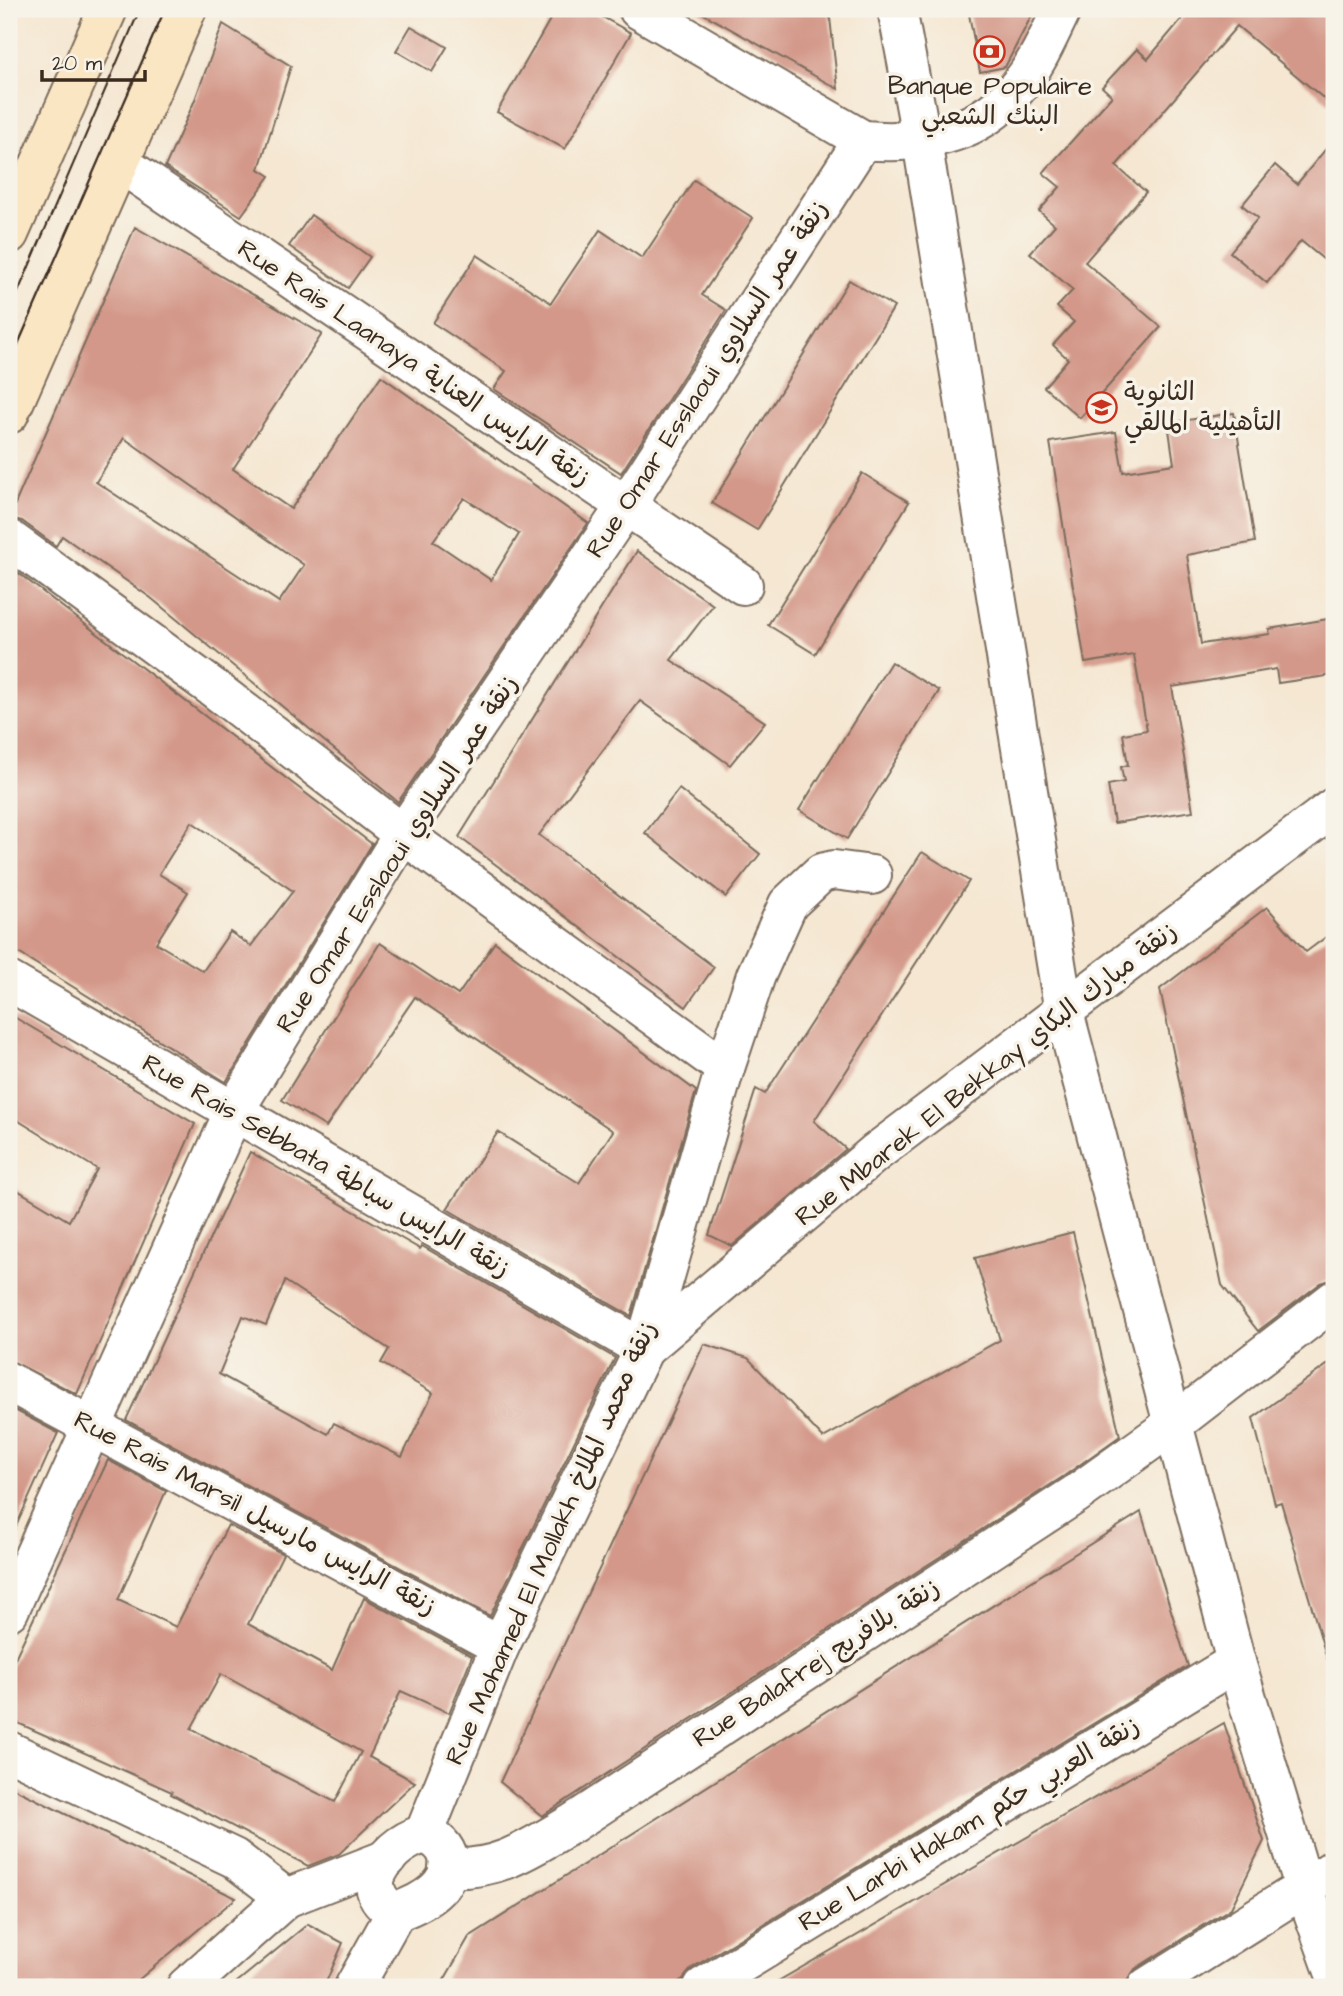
<svg xmlns="http://www.w3.org/2000/svg" width="1343" height="1996" font-family="'Architects Daughter','Playpen Sans Arabic',sans-serif">
	<style>
		.building { fill: #d39889; fill-rule: evenodd }
		.lines { fill: none; stroke-linecap: round; stroke-linejoin: round }
		.minor-casing { stroke: #7c6c5d; stroke-width: 42 }
		.tertiary-casing { stroke: #7c6c5d; stroke-width: 42 }
		.secondary-casing { stroke: #7c6c5d; stroke-width: 42 }
		.minor { stroke: #fff; stroke-width: 38 }
		.tertiary { stroke: #fff; stroke-width: 38 }
		.secondary { stroke: #fbe6c4; stroke-width: 38 }
		.tram { stroke: #3b2a1e; stroke-width: 2 }
		.labels { text-anchor: middle; dominant-baseline: central; stroke-width: 7; stroke-linejoin: round; paint-order: stroke }
		.poi-label { font-size: 26px; fill: #3b2a1e; stroke: #f7f3e8 }
		.street-label { font-size: 26px; fill: #3b2a1e; stroke: #f7f3e8 }
	</style>
	<rect width="100%" height="100%" fill="#f7f3e8"/>
	<filter id="ink" filterUnits="userSpaceOnUse"><feTurbulence type="fractalNoise" baseFrequency=".0143" numOctaves="2"/><feDisplacementMap in="SourceGraphic" scale="14" xChannelSelector="R" yChannelSelector="G"/><feConvolveMatrix kernelMatrix="1 2 1 2 8 2 1 2 1" color-interpolation-filters="sRGB"/></filter>
	<filter id="wash" filterUnits="userSpaceOnUse"><feTurbulence type="fractalNoise" baseFrequency=".00686" numOctaves="4" result="noise"/><feDisplacementMap in="SourceGraphic" scale="28" xChannelSelector="R" yChannelSelector="G"/><feGaussianBlur stdDeviation="1.57" result="paint"/><feColorMatrix in="noise" values="0 0 0 0 0 0 0 0 0 0 0 0 0 0 0 0 0 1.4 0 .05"/><feComposite in="paint" operator="in"/></filter>
	<g filter="url(#wash)">
		<rect width="100%" height="100%" fill="#f5e7d2"/>
		<g id="blocks">
			<g class="building">
				<polygon points="556,9 588,9 631,33 565,149 497,112"/>
				<polygon points="695,9 829,9 838,89 788,61"/>
				<polygon points="968,9 1035,9 1005,67 980,72"/>
				<polygon points="1190,9 1334,9 1334,107 1237,26 1116,166 1146,192 1085,262 1161,327 1080,418 1044,387 1068,359 1053,345 1074,322 1057,307 1073,290 1030,253 1055,225 1039,211 1060,187 1043,173 1112,96 1102,87 1137,49 1148,59"/>
				<polygon points="223,24 291,66 259,169 270,176 241,216 165,167 194,102"/>
				<polygon points="411,26 447,47 432,72 396,51"/>
				<polygon points="1334,139 1334,268 1301,241 1267,283 1230,252 1258,218 1242,205 1275,165 1297,184"/>
				<polygon points="694,180 753,218 702,295 726,310 621,473 494,389 506,371 433,323 477,255 551,303 600,230 642,258"/>
				<polygon points="311,215 370,257 348,288 289,246"/>
				<path d="M135,227L322,334L233,469L291,509L381,376L588,523L398,802L151,598L62,536L56,546L22,521L9,518ZM124,438L304,565L279,602L96,482ZM464,498L519,534L491,580L433,541Z"/>
				<polygon points="849,280 894,307 757,530 712,503"/>
				<polygon points="1234,413 1255,542 1187,555 1201,644 1270,634 1269,629 1334,618 1334,675 1278,683 1276,669 1172,687 1193,811 1114,823 1108,785 1124,782 1121,767 1128,765 1123,734 1147,730 1134,655 1085,663 1050,442 1116,432 1123,472 1174,464 1168,423"/>
				<polygon points="862,473 909,502 815,654 768,625"/>
				<polygon points="637,551 713,605 671,660 765,722 730,765 640,701 539,835 714,967 686,1007 459,837"/>
				<path d="M9,566L372,844L226,1082L9,947ZM192,822L293,891L251,946L230,932L203,971L156,943L188,892L159,874Z"/>
				<polygon points="891,662 939,691 847,839 799,810"/>
				<polygon points="679,789 760,854 726,897 645,833"/>
				<polygon points="922,852 969,881 814,1121 846,1149 732,1246 709,1235 756,1089 765,1094"/>
				<polygon points="1267,907 1306,952 1334,931 1334,1279 1321,1283 1258,1331 1222,1285 1160,989"/>
				<polygon points="495,942 696,1091 631,1316 447,1209 498,1132 579,1183 613,1131 415,997 326,1127 282,1100 380,943 458,995"/>
				<polygon points="9,1014 195,1124 77,1394 9,1360 9,1185 69,1221 97,1169 9,1115"/>
				<path d="M250,1152L420,1249L422,1246L615,1358L490,1616L126,1420ZM285,1281L389,1349L381,1363L433,1393L402,1457L334,1423L328,1434L219,1374L243,1316L266,1325Z"/>
				<polygon points="1073,1232 1120,1436 1064,1476 542,1816 500,1782 704,1344 748,1358 823,1438 1000,1340 975,1258"/>
				<polygon points="1334,1360 1334,1658 1327,1659 1281,1502 1275,1504 1253,1418"/>
				<polygon points="9,1407 58,1433 9,1542"/>
				<path d="M108,1460L166,1491L118,1600L176,1627L228,1525L283,1554L248,1624L332,1670L364,1598L472,1656L449,1713L401,1691L369,1757L415,1782L339,1854L308,1866L171,1794L172,1792L9,1719V1671ZM221,1674L361,1752L335,1802L191,1729Z"/>
				<polygon points="1141,1512 1188,1666 692,1968 683,1979 670,1987 440,1987 469,1937"/>
				<polygon points="1224,1723 1264,1841 1231,1908 1135,1969 1126,1983 1119,1987 768,1987"/>
				<polygon points="9,1786 176,1869 236,1898 130,1987 9,1987"/>
				<polygon points="308,1924 343,1943 324,1987 231,1987"/>
			</g>
		</g>
	</g>
	<g filter="url(#ink)">
		<use href="#blocks" fill-opacity="0" stroke="#7c6c5d" stroke-width="2"/>
		<g class="lines">
			<defs>
				<g id="minor">
					<path d="M638,9L863,140C919,145 978,136 1016,89C1036,67 1049,35 1062,9"/>
					<polyline points="120,163 743,585"/>
					<polyline points="9,539 216,690 403,834 725,1068"/>
					<polyline points="9,981 644,1349 875,1153 1334,807"/>
					<polyline points="9,1382 500,1646"/>
					<polyline points="9,1611 233,1113 403,834 625,507 863,140"/>
					<polyline points="9,1751 234,1858 286,1898 387,1859"/>
					<polyline points="424,1834 500,1646 644,1349 725,1068 756,975 788,904 821,873 834,870 872,875"/>
					<path d="M424,1834C451,1843 458,1871 435,1891C424,1901 410,1907 396,1912C381,1904 374,1895 375,1878C384,1856 401,1841 424,1834Z"/>
					<path d="M448,1868C499,1871 530,1848 573,1823L1076,1494L1171,1426L1334,1300"/>
					<polyline points="186,1987 286,1898"/>
					<polyline points="354,1987 396,1912"/>
					<polyline points="703,1987 1236,1662"/>
					<polyline points="1147,1987 1334,1869"/>
				</g>
				<polyline id="tertiary" points="897,9 922,141 1064,1012 1236,1662 1305,1890 1334,1971"/>
				<g id="secondary">
					<polyline points="9,234 108,9"/>
					<polyline points="9,414 187,9"/>
				</g>
			</defs>
			<use href="#minor" class="minor-casing"/>
			<use href="#tertiary" class="tertiary-casing"/>
			<use href="#secondary" class="secondary-casing"/>
			<use href="#minor" class="minor"/>
			<use href="#tertiary" class="tertiary"/>
			<use href="#secondary" class="secondary"/>
			<g class="tram">
				<polyline points="9,313 140,9"/>
				<polyline points="9,365 165,9"/>
			</g>
		</g>
	</g>
	<defs>
		<symbol id="bank-ring" viewBox="-11 -11 22 22"><circle r="9.5" fill="#f7f3e8" stroke="#c8321e" stroke-width="1.5"/><path d="M-6-4H6V4H-6ZM0-2.3a2.3 2.3 0 1 0 0 4.6a2.3 2.3 0 1 0 0-4.6Z" fill="#c8321e"/></symbol>
		<symbol id="school-ring" viewBox="-11 -11 22 22"><circle r="9.5" fill="#f7f3e8" stroke="#c8321e" stroke-width="1.5"/><path d="M0-5L7-2L0 1L-7-2ZM-4 1L0 2.5L4 1V4Q0 6-4 4Z" fill="#c8321e"/></symbol>
	</defs>
	<g fill-rule="evenodd">
		<use href="#bank-ring" x="972" y="34" width="35" height="35"/>
		<use href="#school-ring" x="1084" y="390" width="35" height="35"/>
	</g>
	<g class="labels">
		<g class="poi-label">
			<text x="990" y="86">Banque Populaire<tspan x="990" dy="30">البنك الشعبي</tspan></text>
			<text x="1124" y="392" text-anchor="start">الثانوية<tspan x="1124" dy="30">التأهيلية المالقي</tspan></text>
		</g>
		<g class="street-label">
			<text transform="translate(414 363) rotate(34)">Rue Rais Laanaya زنقة الرايس العناية</text>
			<text transform="translate(707 379) rotate(-57)">Rue Omar Esslaoui زنقة عمر السلاوي</text>
			<text transform="translate(397 854) rotate(-57)">Rue Omar Esslaoui زنقة عمر السلاوي</text>
			<text transform="translate(986 1074) rotate(-38)">Rue Mbarek El Bekkay زنقة مبارك البكاي</text>
			<text transform="translate(326 1166) rotate(30)">Rue Rais Sebbata زنقة الرايس سباطة</text>
			<text transform="translate(255 1513) rotate(28)">Rue Rais Marsil زنقة الرايس مارسيل</text>
			<text transform="translate(551 1543) rotate(-66)">Rue Mohamed El Mollakh زنقة محمد الملاخ</text>
			<text transform="translate(816 1663) rotate(-33)">Rue Balafrej زنقة بلافريج</text>
			<text transform="translate(969 1824) rotate(-31)">Rue Larbi Hakam زنقة العربي حكم</text>
		</g>
	</g>
	<rect width="1343" height="1996" fill="none" stroke="#f7f3e8" stroke-width="35"/>
	<path d="M42 70v10h103v-10" fill="none" stroke="#3b2a1e" stroke-width="3.5"/>
	<text x="52" y="70" font-size="21" fill="#3b2a1e" stroke="#f7f3e8" stroke-width="5" paint-order="stroke">20 m</text>
</svg>
